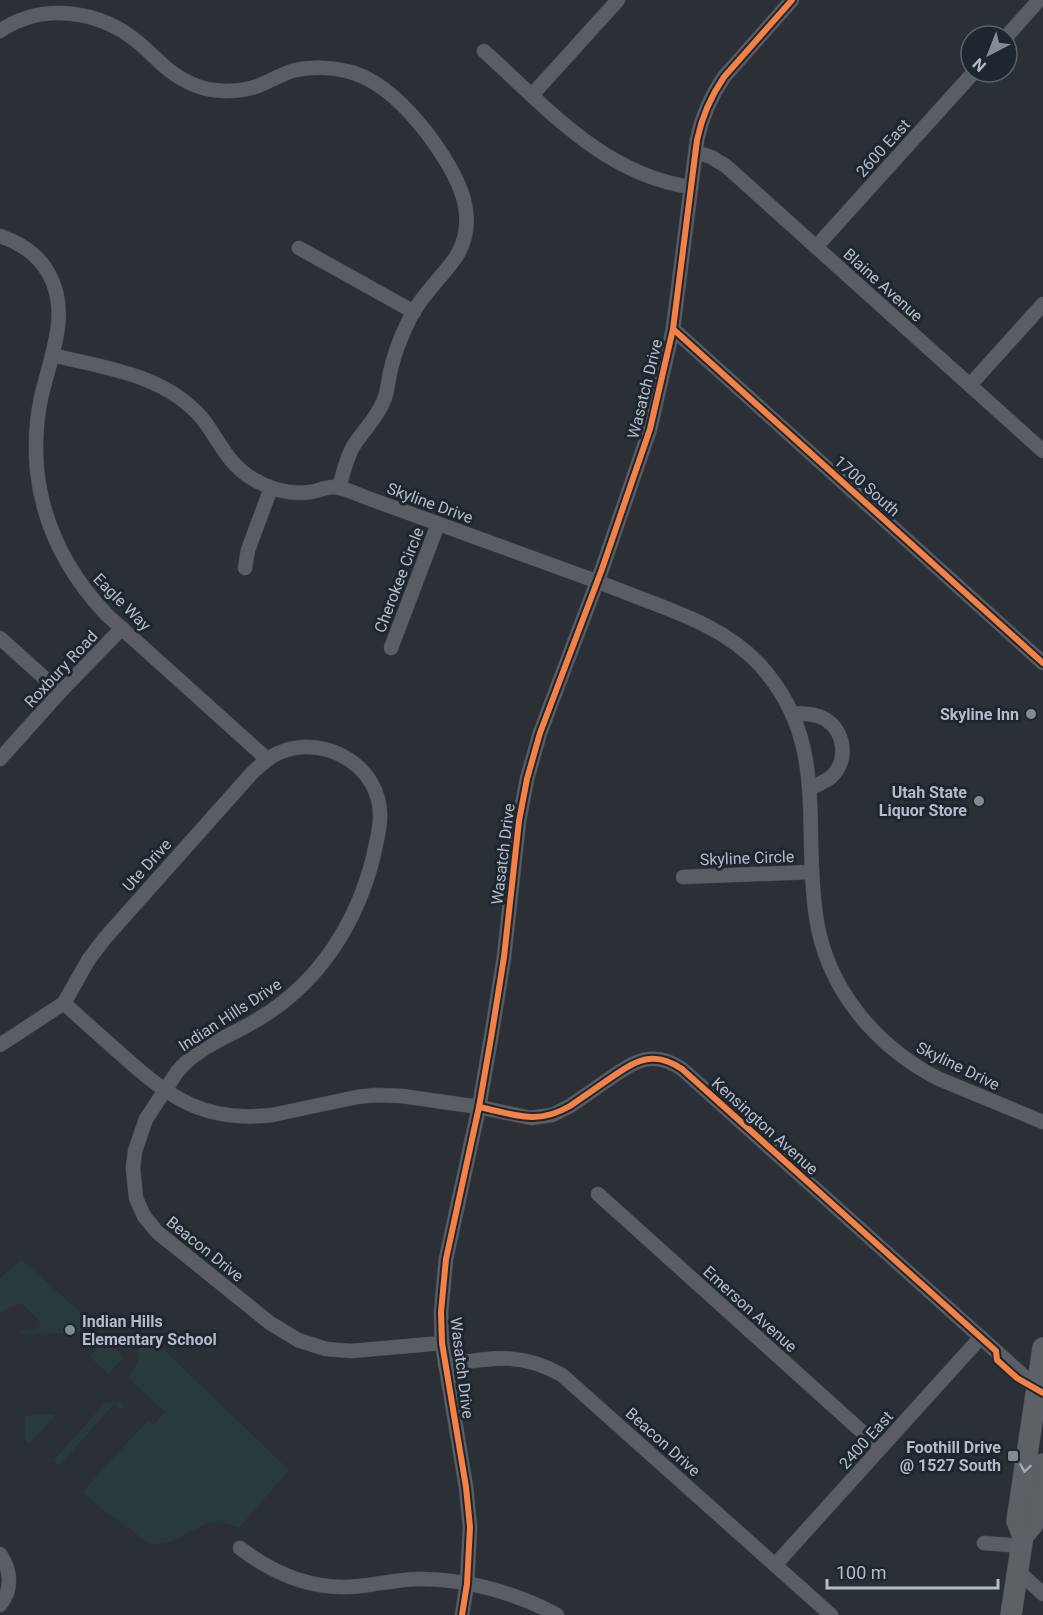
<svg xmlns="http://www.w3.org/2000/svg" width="1043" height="1615" font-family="Roboto,sans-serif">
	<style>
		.green { fill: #283a3c }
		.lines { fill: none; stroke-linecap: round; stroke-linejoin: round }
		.minor-casing { stroke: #484c51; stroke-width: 15 }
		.primary-casing { stroke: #484c53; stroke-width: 22 }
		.minor { stroke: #5a5e64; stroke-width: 14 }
		.primary { stroke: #5c6166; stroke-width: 21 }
		.cycleway-casing { stroke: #1e2630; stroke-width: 10 }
		.cycleway { stroke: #f48246; stroke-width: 6 }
		.oneway { stroke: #a3aab4 }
		.poi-dot { fill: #848b94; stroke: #1e2630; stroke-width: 2 }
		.labels { text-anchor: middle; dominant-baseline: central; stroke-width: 6; stroke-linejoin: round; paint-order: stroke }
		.street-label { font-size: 16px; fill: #b5bcc7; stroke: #1e2630 }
		.poi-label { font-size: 16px; font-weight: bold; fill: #b5bcc7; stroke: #1e2630; text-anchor: end }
	</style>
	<rect width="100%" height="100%" fill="#2a3036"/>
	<g class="green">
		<polygon points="21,1259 90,1321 78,1332 20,1335 21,1330 38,1329 41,1322 21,1303 0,1313 0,1279 8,1270 9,1271"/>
		<polygon points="105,1339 123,1357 109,1374 90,1357"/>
		<path d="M155,1341L289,1470L239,1528C231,1525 224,1521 215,1522C191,1525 173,1551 147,1542L98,1506L84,1494V1490L148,1420L154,1424L165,1412L129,1379V1376C136,1366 140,1361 138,1348Z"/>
		<polygon points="121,1402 125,1406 121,1409 114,1404 59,1466 53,1461 105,1403"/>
		<polygon points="53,1414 55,1416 29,1444 25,1440 25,1416"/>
	</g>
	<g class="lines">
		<defs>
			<g id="minor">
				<path d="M0,31C43,2 100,10 139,43C158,59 167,73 192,84C212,93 237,93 258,86C270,81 280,75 292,71C311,66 335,67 354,73C384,83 408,109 427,133C453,168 483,214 456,257C442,277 424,293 412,314C403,332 395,350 391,369C388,379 388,391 384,400C377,418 364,430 354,445C346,458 343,474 339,488"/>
				<polyline points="1007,36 1039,0"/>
				<path d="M484,51C546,107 604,175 691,187"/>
				<polyline points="532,95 618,0"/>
				<polyline points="696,152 711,157 726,166 1043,451"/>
				<path d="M0,236C21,243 38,254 49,274C71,314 50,357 41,398C36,421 35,446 37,470C43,526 69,575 107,615L267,759"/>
				<polyline points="816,247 974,72"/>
				<polyline points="299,248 414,312"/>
				<polyline points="673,329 1043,663"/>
				<path d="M52,355C105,368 163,374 201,417C219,439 226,463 253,479C270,489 290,495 310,492C317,491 324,488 332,487C342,487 353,492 362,496C428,520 494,544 560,568C588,578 617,589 645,600C687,616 728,631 759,664C830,741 802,824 816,916C826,987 874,1045 937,1078L1043,1122"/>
				<polyline points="970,385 1043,304"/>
				<polyline points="245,568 248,550 271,488"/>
				<polyline points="0,638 60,692"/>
				<polyline points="391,648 438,524"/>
				<path d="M792,713C803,714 815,713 825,719C845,731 849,761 831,777C825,782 817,785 810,788"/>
				<polyline points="0,759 60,692 122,628"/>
				<polyline points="683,877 812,872"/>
				<path d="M64,1003C83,1021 103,1038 123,1056C170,1098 205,1123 272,1115L357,1097L375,1095L402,1096L479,1107L531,1118L552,1115L570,1106C583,1097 596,1088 609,1079C635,1061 653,1049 682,1069L1037,1388"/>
				<path d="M0,1045L64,1003L89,959L105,938L252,773C261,765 269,756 281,752C326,734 382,767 380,818C380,830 376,842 374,854C358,921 320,982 260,1018C232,1036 199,1045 177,1072L146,1119L135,1151L133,1168L136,1198L144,1216L157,1232L270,1323L298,1340L326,1349L352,1351L442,1343"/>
				<polyline points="598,1194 880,1448"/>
				<path d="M445,1365C491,1358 519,1351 562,1375L831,1615"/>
				<polyline points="984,1543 1022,1546"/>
				<path d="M240,1548C275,1575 316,1591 360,1586C380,1584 399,1579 420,1579C467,1579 516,1593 557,1615"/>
				<path d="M0,1554C11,1570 13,1589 0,1605"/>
				<polyline points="775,1565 981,1337"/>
				<polyline points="1018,1571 1043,1594"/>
				<path d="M462,1615L467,1584L470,1527L466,1487L442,1343L441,1312L446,1259L479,1107L492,1032L504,957L519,821L527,779L540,733L602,569L650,429L673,329L697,140C702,116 711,96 724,77L792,0"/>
			</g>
			<g id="primary">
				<polyline points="1023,1536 1033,1524 1043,1464"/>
				<polyline points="1011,1615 1023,1536 1017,1521 1043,1348"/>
			</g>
		</defs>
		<use href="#minor" class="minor-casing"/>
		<use href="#primary" class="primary-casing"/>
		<use href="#minor" class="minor"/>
		<use href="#primary" class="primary"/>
		<defs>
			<g id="cycleway">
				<polyline points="673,329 1043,663"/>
				<path d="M479,1107C514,1114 536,1126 570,1106C583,1097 596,1088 609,1079C635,1061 653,1049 682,1069L996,1351L997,1360L1017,1378L1043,1393"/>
				<path d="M462,1615L467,1584L470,1527L466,1487L442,1343L441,1312L446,1259L479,1107L492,1032L504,957L519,821L527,779L540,733L602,569L650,429L673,329L697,140C702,116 711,96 724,77L792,0"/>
			</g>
		</defs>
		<use href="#cycleway" class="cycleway-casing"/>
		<use href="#cycleway" class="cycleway"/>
	</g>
	<defs><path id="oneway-chevron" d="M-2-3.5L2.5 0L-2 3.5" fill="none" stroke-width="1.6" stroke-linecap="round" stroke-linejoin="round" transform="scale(1.5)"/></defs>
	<use class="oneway" href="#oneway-chevron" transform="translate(1025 1468) rotate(99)"/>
	<g class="poi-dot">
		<circle cx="1031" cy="714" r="6"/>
		<circle cx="979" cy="801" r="6"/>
		<circle cx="70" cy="1330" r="6"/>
		<rect x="1007" y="1450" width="12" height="12" rx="3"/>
	</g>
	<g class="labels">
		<g class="street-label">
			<text transform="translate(883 148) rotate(-48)">2600 East</text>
			<text transform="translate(883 285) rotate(42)">Blaine Avenue</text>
			<text transform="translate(645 389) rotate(-76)">Wasatch Drive</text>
			<text transform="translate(867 486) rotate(42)">1700 South</text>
			<text transform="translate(430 503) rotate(20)">Skyline Drive</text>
			<text transform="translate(399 580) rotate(-69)">Cherokee Circle</text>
			<text transform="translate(122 602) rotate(45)">Eagle Way</text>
			<text transform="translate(61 669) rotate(-47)">Roxbury Road</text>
			<text transform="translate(503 854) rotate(-83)">Wasatch Drive</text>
			<text transform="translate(747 858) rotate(-2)">Skyline Circle</text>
			<text transform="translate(147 865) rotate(-48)">Ute Drive</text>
			<text transform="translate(230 1015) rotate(-33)">Indian Hills Drive</text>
			<text transform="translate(958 1066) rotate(26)">Skyline Drive</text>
			<text transform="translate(765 1126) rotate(42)">Kensington Avenue</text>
			<text transform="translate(205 1249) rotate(39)">Beacon Drive</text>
			<text transform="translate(750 1309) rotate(42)">Emerson Avenue</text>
			<text transform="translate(462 1368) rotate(83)">Wasatch Drive</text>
			<text transform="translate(866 1440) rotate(-48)">2400 East</text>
			<text transform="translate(663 1442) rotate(42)">Beacon Drive</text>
		</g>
		<g class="poi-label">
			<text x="1019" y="714">Skyline Inn</text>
			<text x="967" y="792">Utah State<tspan x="967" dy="18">Liquor Store</tspan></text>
			<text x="82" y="1321" text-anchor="start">Indian Hills<tspan x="82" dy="18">Elementary School</tspan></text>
			<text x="1001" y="1447">Foothill Drive<tspan x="1001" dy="18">@ 1527 South</tspan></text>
		</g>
	</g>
	<g transform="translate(989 54) rotate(222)"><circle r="28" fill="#1e2630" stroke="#5a626c" stroke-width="1.5"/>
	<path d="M0-4.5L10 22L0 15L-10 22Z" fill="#848b94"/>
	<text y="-9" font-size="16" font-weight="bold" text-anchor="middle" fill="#b5bcc7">N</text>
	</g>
	<path d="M827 1579v9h171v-9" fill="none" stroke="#b5bcc7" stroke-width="3"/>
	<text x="836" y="1579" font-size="18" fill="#b5bcc7" stroke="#1e2630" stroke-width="4.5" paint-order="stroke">100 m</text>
</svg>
